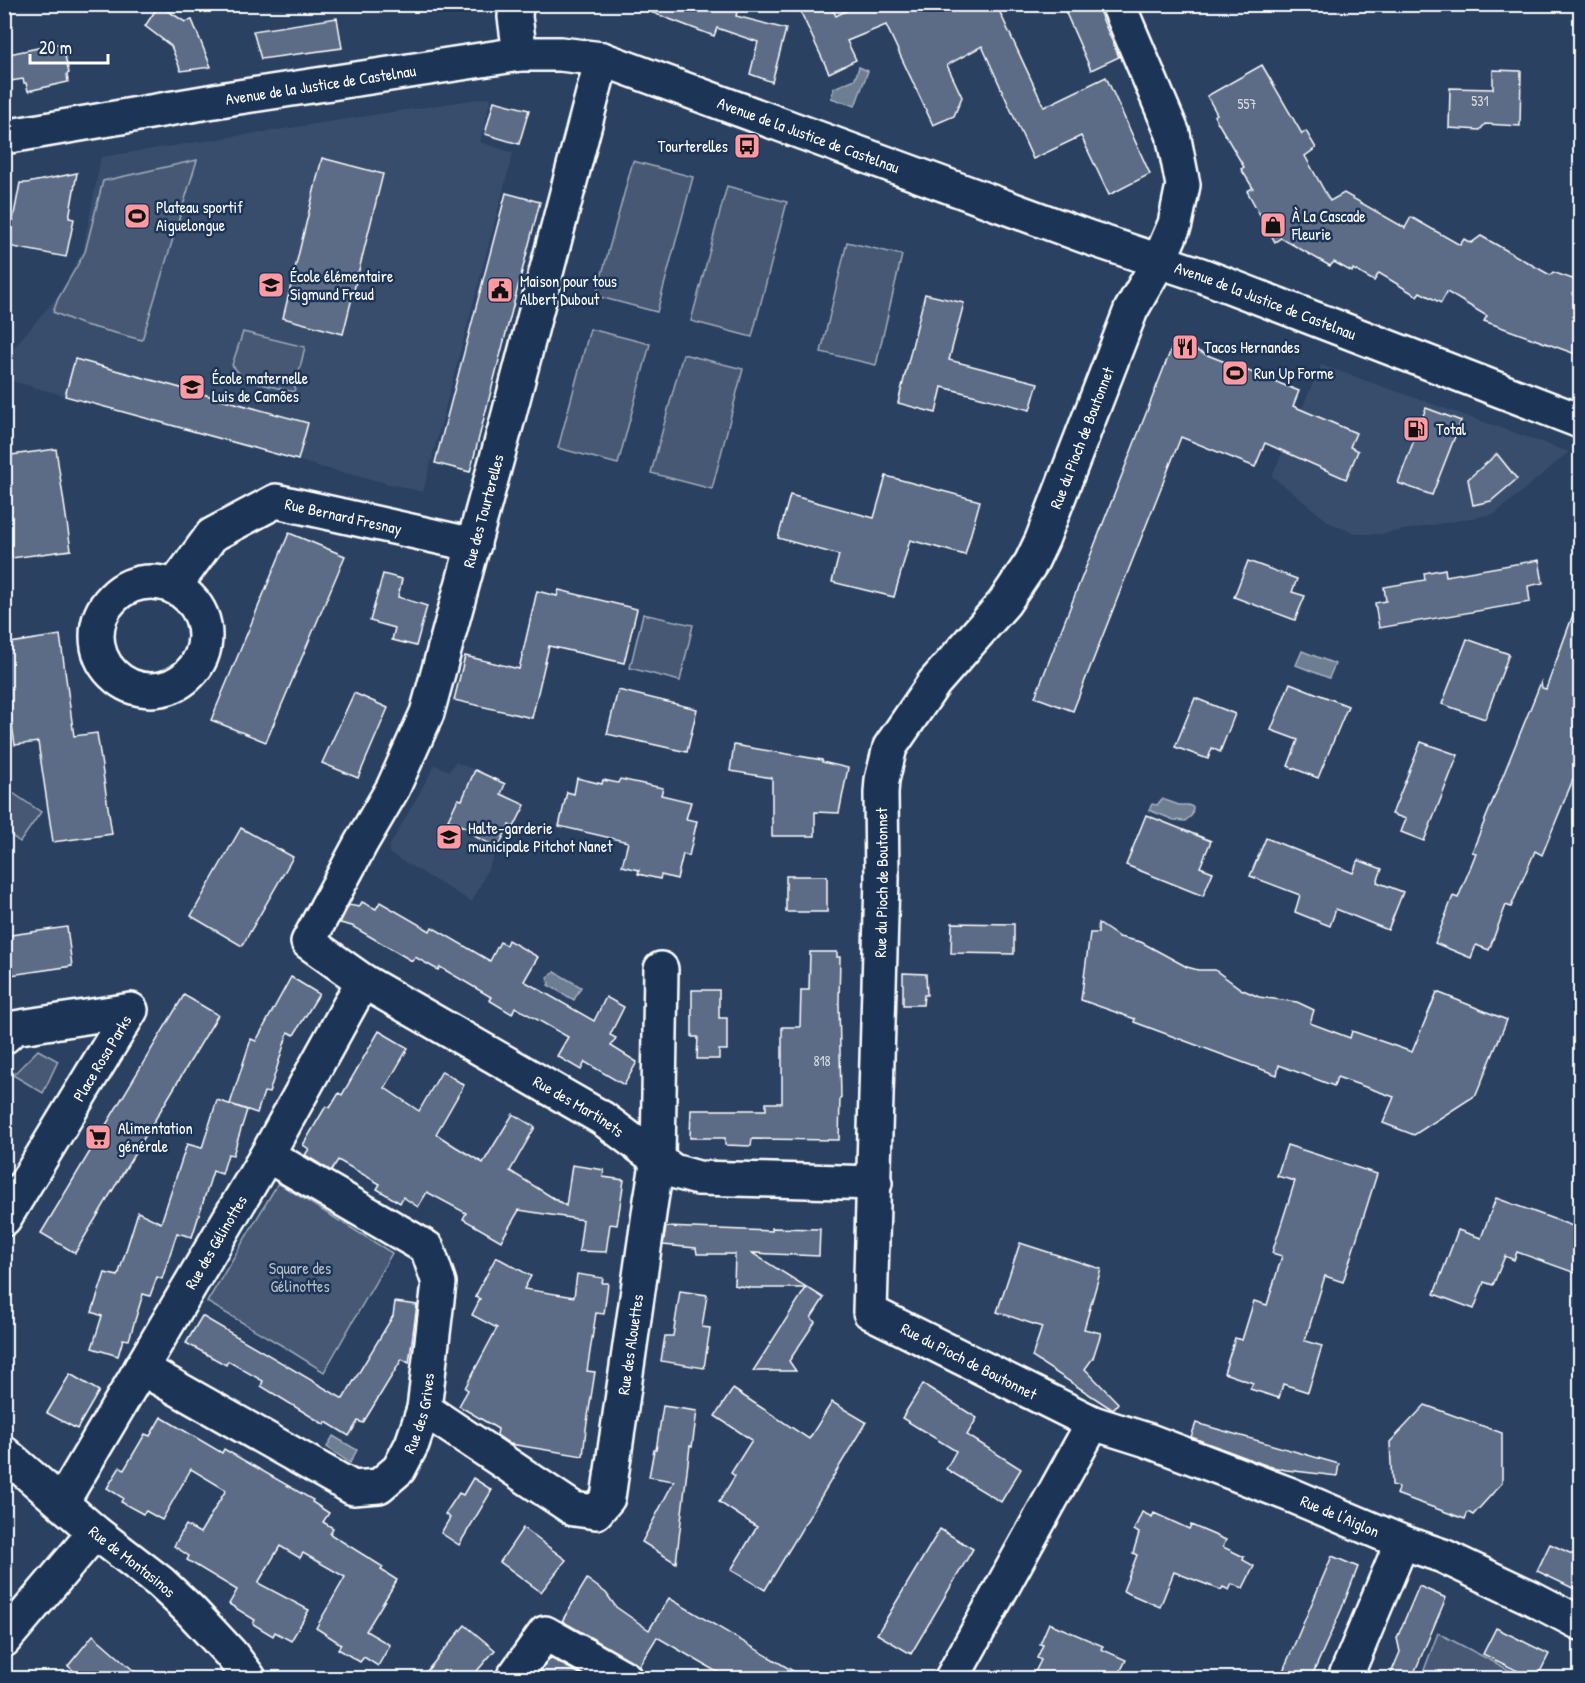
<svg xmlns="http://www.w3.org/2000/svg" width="1585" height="1683" font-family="'Patrick Hand',sans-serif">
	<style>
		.built { fill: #394e6c }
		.green { fill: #465975; stroke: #a2acba; stroke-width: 1.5 }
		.water { fill: #6d7d92; stroke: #a7b1be; stroke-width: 1.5 }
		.building { fill: #5b6c86; stroke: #fff; stroke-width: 1.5 }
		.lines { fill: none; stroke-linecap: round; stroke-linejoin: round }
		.minor-casing { stroke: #fff; stroke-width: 38 }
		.major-casing { stroke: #fff; stroke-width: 38 }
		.minor { stroke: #1d3557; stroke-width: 33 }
		.major { stroke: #1d3557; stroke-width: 33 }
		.labels { text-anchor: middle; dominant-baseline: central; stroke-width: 5; stroke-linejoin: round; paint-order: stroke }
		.number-label { font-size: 14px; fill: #d6dae1 }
		.street-label { font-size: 16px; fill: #fff; stroke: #1d3557 }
		.poi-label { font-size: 16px; fill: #fff; stroke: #1d3557; text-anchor: start }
		.park-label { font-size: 16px; fill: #b5bdc8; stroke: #1d3557 }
	</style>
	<rect width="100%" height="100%" fill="#2a4161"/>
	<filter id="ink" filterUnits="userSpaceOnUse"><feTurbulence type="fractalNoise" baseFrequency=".0167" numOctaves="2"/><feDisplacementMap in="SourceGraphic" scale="12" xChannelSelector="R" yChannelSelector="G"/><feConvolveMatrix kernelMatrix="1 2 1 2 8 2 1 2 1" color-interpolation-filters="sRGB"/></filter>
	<g filter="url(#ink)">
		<g class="built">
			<polygon points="491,97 480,142 513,153 423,492 325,468 5,379 5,358 57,297 83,251 101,157"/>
			<polygon points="1321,365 1569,452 1495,514 1381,534 1366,534 1351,532 1330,523 1272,476"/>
			<polygon points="455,762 475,770 501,794 525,805 514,827 509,825 472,902 389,853 389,847 435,765 450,771"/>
		</g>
		<g class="green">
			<polygon points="197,160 142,340 81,324 53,312 58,299 85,252 103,181"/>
			<polygon points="633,161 693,177 657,312 596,296"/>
			<polygon points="727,186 787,202 752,337 691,321"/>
			<polygon points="847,242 902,255 876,365 821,352"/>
			<polygon points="590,329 650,344 618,464 558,448"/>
			<polygon points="243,332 305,347 294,392 245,380 232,365"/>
			<polygon points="683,354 743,369 712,489 651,473"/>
			<polygon points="643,614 693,625 680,681 630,668"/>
			<polygon points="4,787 41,812 20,842 5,831"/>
			<polygon points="38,1050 58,1061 43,1093 13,1075"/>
			<polygon points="278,1183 392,1253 324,1372 281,1345 207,1302"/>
			<polygon points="1438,1633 1511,1671 1512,1678 1421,1678"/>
		</g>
		<g class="water">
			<polygon points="859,67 868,71 855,106 831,98 834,88 855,79"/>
			<polygon points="1302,651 1335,664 1329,678 1296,665"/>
			<polygon points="1162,799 1179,805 1188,805 1193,807 1192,815 1185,821 1174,820 1149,810 1152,804 1157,805"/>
			<polygon points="555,972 581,987 574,1000 548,985 549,983 547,978"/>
			<polygon points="333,1436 357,1450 350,1463 327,1447"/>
		</g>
		<g class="building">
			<polygon points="636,4 739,4 736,16 786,29 772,82 750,74 758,42 717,28 714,36 635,6"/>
			<polygon points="797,4 830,4 836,16 859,4 996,4 1044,107 1106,77 1150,174 1109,195 1081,136 1033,159 982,46 947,65 962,97 954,116 933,125 886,25 847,41 856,60 829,73"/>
			<polygon points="1062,4 1096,4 1119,57 1091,70"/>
			<polygon points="159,5 185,22 192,20 211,67 181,71 171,46 145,26"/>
			<polygon points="337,18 342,48 261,59 253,31"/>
			<polygon points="62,43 69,73 67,74 68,82 28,91 26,83 24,83 23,79 4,82 4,55"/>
			<polygon points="1262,65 1302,134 1306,131 1316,148 1305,156 1330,201 1344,193 1405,228 1411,217 1460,245 1464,239 1471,243 1481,236 1550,275 1553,272 1581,282 1581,356 1484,321 1487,316 1447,292 1441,303 1420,292 1417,296 1379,273 1374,281 1353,269 1352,272 1334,262 1330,266 1281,238 1275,242 1247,191 1253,188 1241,169 1244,167 1214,116 1217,114 1207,96"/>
			<polygon points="1493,70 1521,71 1520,126 1485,124 1480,130 1449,128 1450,88 1493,89"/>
			<polygon points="494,101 529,110 519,144 485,134"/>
			<polygon points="322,158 383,174 343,334 283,318"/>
			<polygon points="77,173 69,218 74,219 66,257 8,246 20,183 27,183"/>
			<polygon points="506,193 540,202 470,472 435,463"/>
			<polygon points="925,294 964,303 949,360 1038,383 1030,410 942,387 936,413 898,403"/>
			<polygon points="1174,342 1299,391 1293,406 1356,433 1350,447 1358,451 1346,479 1265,443 1255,467 1181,437 1073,711 1035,697"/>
			<polygon points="75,359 308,423 298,460 65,396"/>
			<polygon points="1426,408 1461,421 1432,495 1398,483"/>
			<polygon points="56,449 71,550 12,558 4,507 4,456"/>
			<polygon points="1497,454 1517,479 1491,501 1473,505 1468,479"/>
			<polygon points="886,476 980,501 965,555 910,540 894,597 832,582 839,555 778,538 790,495 874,518"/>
			<polygon points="289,533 345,556 266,742 211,720"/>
			<polygon points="1539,560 1543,583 1528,586 1530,602 1379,628 1375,603 1386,601 1384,587 1425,580 1424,573 1445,569 1446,576"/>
			<polygon points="1248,561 1297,579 1292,592 1305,596 1295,620 1234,597"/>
			<polygon points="383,574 402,579 398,597 427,606 416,646 392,640 395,628 370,621"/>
			<polygon points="559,590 637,609 624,663 549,646 532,718 454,700 465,656 519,669 537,591 557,596"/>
			<polygon points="1578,601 1581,602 1581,760 1542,855 1535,851 1511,907 1506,905 1489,950 1476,945 1471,958 1435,943 1453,896 1458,898 1476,853 1472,852 1541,682 1542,688 1546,689"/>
			<polygon points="60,635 74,736 97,733 112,834 53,842 38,742 15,745 4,670 4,644"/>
			<polygon points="1467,639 1509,654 1485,719 1442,704"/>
			<polygon points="1290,683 1348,706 1318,778 1288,766 1298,740 1271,730"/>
			<polygon points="618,690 697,709 687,752 607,734"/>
			<polygon points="354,693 388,708 358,778 322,763"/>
			<polygon points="1195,698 1235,714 1220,752 1212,748 1208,759 1175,747"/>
			<polygon points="1421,742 1458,755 1424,841 1401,832 1406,819 1392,814"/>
			<polygon points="734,745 822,760 822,762 848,768 839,813 815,812 815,836 772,836 772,778 730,771"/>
			<polygon points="475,770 505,784 501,794 525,805 514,827 509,825 498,848 474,836 476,832 448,820 458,799 462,800"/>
			<polygon points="577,778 602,784 603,780 618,783 620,779 648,785 663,788 661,795 691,802 686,819 697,821 689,856 683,854 677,879 661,875 660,879 638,874 639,870 622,866 628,842 559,826 567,792 574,794"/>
			<polygon points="1146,815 1211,841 1200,867 1213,872 1203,896 1126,865"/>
			<polygon points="241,828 293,857 242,946 191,916"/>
			<polygon points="1266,838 1353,873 1358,860 1382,869 1377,882 1403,892 1388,930 1336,909 1330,926 1295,912 1300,895 1250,876"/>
			<rect x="786" y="876" width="41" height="36"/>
			<polygon points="362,902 376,909 380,902 430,931 432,927 490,961 500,942 506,945 508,940 538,957 524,981 594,1021 606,997 624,1007 610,1035 616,1038 611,1046 637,1062 624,1085 585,1062 581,1070 557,1056 568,1037 515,1007 512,1014 489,1000 491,997 440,967 438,970 415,957 412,961 352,926 340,923 349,905 359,907"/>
			<polygon points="952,923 1014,924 1014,954 951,953"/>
			<polygon points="1098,923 1119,937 1141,942 1187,967 1198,970 1215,970 1241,989 1259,997 1297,1002 1314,1010 1310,1023 1350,1038 1352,1031 1412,1052 1437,992 1507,1020 1476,1095 1414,1135 1383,1123 1394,1097 1337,1077 1334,1086 1279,1065 1277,1075 1134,1022 1135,1019 1081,1000 1090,933 1098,933"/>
			<polygon points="67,927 72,966 4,976 4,936"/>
			<polygon points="810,952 837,952 837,957 840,957 839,1002 841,1098 840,1098 839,1140 752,1139 751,1146 725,1145 725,1138 690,1138 691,1110 766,1110 766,1103 782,1103 782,1027 800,1027 801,990 809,990"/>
			<polygon points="903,973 926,974 927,995 924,995 923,1005 903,1005"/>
			<polygon points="291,977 319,994 294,1035 288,1032 269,1093 264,1092 257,1113 230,1104 251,1039 256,1041"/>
			<polygon points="692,990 719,990 719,1018 727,1018 727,1050 719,1050 719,1059 697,1059 698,1037 692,1037"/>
			<polygon points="184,995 218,1015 75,1253 41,1233"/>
			<polygon points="379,1031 408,1048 385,1088 419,1111 442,1071 464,1085 436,1134 456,1147 483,1163 513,1114 535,1127 510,1171 566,1206 572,1165 604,1170 603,1177 624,1180 617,1225 610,1224 606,1252 579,1251 583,1220 519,1210 501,1241 463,1219 466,1213 427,1192 418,1207 403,1197 400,1203 377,1189 380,1184 338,1160 331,1171 305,1155 309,1149 303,1145 326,1106 330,1108 339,1093 342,1095"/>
			<polygon points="217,1100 247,1110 233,1155 228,1154 222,1174 213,1171 192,1237 177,1233 162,1279 157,1277 150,1296 143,1294 129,1340 123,1339 118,1356 92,1348 102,1316 92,1312 105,1273 118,1276 138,1212 161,1223 187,1144 202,1148"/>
			<polygon points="1287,1145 1377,1174 1343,1282 1325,1276 1305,1341 1322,1346 1308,1392 1283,1384 1279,1398 1250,1389 1253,1383 1224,1373 1235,1338 1242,1340 1254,1301 1267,1305 1282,1256 1272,1253 1295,1181 1277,1176"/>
			<polygon points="1496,1198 1581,1229 1581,1275 1517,1252 1514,1260 1505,1256 1493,1285 1484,1282 1474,1309 1434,1294 1458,1230 1481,1238"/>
			<polygon points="666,1227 772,1231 772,1228 820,1229 819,1256 752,1253 824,1298 811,1318 815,1322 789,1361 796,1371 753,1371 806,1288 751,1288 734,1285 735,1254 697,1254 696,1248 663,1245"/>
			<polygon points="1020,1243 1101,1269 1084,1329 1101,1333 1093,1358 1085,1369 1118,1403 1113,1410 1032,1357 1042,1327 997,1312"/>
			<polygon points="496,1257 531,1276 524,1289 574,1297 577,1274 603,1278 602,1283 608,1283 604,1314 596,1313 587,1371 595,1372 586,1429 583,1456 510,1444 497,1435 498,1429 459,1406 468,1390 465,1388 497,1328 472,1315 480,1299 475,1297"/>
			<polygon points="680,1291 707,1295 702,1327 710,1328 704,1368 661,1361 665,1336 673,1336"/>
			<polygon points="395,1302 417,1305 409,1363 402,1359 363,1423 358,1421 349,1436 326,1422 325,1425 261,1386 263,1381 228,1361 226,1365 186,1343 202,1316 343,1399 393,1316"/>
			<polygon points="70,1374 99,1391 77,1429 47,1413"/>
			<polygon points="923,1384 977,1418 967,1435 1021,1469 1001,1502 946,1469 956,1451 902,1418"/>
			<polygon points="733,1389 809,1439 832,1402 866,1422 765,1590 731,1570 757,1527 719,1502 735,1476 731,1473 752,1440 715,1416"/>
			<polygon points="1425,1405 1502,1433 1502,1483 1473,1515 1468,1512 1465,1519 1396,1494 1399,1487 1392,1485 1390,1442"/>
			<polygon points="663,1406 697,1411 692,1447 690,1446 676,1563 642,1542 674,1481 649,1477 654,1450 656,1450"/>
			<polygon points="161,1417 222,1453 224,1449 313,1500 312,1502 329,1513 323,1522 333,1528 330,1534 383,1567 381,1570 397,1580 366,1631 390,1645 378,1666 364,1657 360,1662 338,1649 341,1644 316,1628 345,1577 303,1553 300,1558 280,1546 258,1583 309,1610 291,1641 275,1632 273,1636 253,1624 255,1620 229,1604 237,1590 187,1560 189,1556 174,1546 186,1525 200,1533 226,1490 191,1469 162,1520 146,1511 143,1514 121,1502 123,1498 107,1488 120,1467 124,1470 145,1434 150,1436"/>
			<polygon points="1196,1423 1339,1464 1337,1476 1286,1470 1268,1466 1191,1437"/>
			<polygon points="473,1478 492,1490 459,1545 441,1533 450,1518 445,1514 459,1493 463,1495"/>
			<polygon points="1142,1512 1152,1517 1154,1513 1189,1529 1191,1525 1226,1540 1223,1547 1244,1557 1243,1560 1254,1566 1243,1588 1232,1584 1229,1590 1223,1587 1221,1590 1174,1572 1160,1607 1123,1591 1137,1555 1133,1553 1139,1533 1134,1530"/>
			<polygon points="523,1528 566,1560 541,1592 500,1562"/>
			<polygon points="940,1529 973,1549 911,1654 877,1634"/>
			<polygon points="1550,1544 1581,1558 1581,1592 1537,1571"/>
			<polygon points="1332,1556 1358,1567 1342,1608 1311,1678 1280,1678"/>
			<polygon points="587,1579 606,1593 616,1607 649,1630 669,1598 805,1678 727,1678 657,1637 639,1666 634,1662 562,1621"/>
			<polygon points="1419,1586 1446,1598 1412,1678 1389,1678 1400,1652 1397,1638"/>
			<polygon points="1049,1623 1103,1646 1101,1649 1126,1660 1117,1678 1032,1678 1041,1660 1037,1658 1043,1645 1040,1644"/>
			<polygon points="465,1625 495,1650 471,1678 421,1678"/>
			<polygon points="1496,1628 1549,1654 1537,1678 1532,1678 1483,1654"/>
			<polygon points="93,1635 142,1678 82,1678 68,1666"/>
			<polygon points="550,1658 588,1678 536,1678"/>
		</g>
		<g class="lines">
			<defs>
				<g id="minor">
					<polyline points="516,4 515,17 520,54"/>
					<path id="s1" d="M602,59L508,418L427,713L393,788L361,843L308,942L363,981L602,1118L673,1171L698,1178L875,1183"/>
					<circle cx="151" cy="636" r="54"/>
					<path id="s2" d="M174,587L212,535L276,501L474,545"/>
					<polyline points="4,1037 14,1028 131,1010 4,1219"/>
					<path id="s3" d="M141,1368L353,1488L379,1486L399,1469L412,1444L424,1409L439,1283L427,1248L267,1155"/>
					<path id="s4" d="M424,1409L574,1509L596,1512L608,1498L651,1200L658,1159L661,969"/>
					<path id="s5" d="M1093,1423L1147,1440L1291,1495L1402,1542L1443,1556L1532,1598L1580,1623"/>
					<path id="s6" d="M4,1453L95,1532L160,1582L190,1610L231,1654L249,1678"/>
					<path id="s7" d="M62,1502L267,1155L363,981"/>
					<polyline points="4,1640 95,1532"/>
					<polyline points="513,1678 545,1633 625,1678"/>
					<path id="s8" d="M952,1678L1093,1423L870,1312L882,879L881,793L882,780L890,747L934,683L1004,603L1031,563L1042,540L1131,310L1159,261L1175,224L1183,185L1173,134L1118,4"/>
					<polyline points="1345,1678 1402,1542"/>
				</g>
				<g id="major">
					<path id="s9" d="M4,137L232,98L520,54H560L602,59L1090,238L1201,275L1580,421"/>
				</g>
			</defs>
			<use href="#minor" class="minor-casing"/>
			<use href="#major" class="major-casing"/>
			<use href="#minor" class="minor"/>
			<use href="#major" class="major"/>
		</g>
	</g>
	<defs>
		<symbol id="bus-square" viewBox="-11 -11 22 22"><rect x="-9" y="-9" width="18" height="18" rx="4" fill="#ff9aa2" stroke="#1d3557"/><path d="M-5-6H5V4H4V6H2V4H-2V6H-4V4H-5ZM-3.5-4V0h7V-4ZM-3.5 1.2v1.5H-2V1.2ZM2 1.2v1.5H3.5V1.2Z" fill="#111"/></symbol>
		<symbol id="stadium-square" viewBox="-11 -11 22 22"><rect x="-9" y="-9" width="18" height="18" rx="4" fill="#ff9aa2" stroke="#1d3557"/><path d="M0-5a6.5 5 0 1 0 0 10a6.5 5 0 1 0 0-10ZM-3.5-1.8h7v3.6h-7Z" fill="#111"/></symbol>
		<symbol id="shop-square" viewBox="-11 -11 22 22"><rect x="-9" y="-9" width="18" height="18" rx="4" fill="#ff9aa2" stroke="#1d3557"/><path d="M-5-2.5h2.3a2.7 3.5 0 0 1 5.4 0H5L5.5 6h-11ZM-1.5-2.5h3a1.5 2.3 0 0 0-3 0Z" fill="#111"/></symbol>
		<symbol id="school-square" viewBox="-11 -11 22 22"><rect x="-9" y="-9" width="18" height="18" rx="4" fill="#ff9aa2" stroke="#1d3557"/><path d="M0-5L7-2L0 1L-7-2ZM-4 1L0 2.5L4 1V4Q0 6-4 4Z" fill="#111"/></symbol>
		<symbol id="civic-square" viewBox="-11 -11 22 22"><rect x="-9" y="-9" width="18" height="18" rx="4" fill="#ff9aa2" stroke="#1d3557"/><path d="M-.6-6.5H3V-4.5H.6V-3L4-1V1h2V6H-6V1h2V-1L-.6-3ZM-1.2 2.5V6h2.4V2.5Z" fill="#111"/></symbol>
		<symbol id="restaurant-square" viewBox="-11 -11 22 22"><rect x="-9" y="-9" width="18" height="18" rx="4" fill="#ff9aa2" stroke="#1d3557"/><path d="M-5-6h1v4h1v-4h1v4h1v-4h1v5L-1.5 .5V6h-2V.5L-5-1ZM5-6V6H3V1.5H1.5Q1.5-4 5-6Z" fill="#111"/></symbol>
		<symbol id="fuel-square" viewBox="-11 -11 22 22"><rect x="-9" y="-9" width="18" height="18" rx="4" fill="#ff9aa2" stroke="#1d3557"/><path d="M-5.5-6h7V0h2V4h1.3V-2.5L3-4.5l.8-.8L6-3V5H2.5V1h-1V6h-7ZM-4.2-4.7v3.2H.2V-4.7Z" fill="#111"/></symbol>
		<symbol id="supermarket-square" viewBox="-11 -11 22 22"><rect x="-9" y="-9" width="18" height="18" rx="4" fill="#ff9aa2" stroke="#1d3557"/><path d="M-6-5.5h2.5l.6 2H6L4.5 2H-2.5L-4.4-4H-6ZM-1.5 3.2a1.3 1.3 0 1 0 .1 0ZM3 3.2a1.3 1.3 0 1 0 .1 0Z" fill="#111"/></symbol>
	</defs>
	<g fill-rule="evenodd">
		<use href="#bus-square" x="732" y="131" width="30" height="30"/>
		<use href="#stadium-square" x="122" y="201" width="30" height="30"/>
		<use href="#shop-square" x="1258" y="210" width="30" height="30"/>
		<use href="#school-square" x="256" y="270" width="30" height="30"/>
		<use href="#civic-square" x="485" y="275" width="30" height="30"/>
		<use href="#restaurant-square" x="1170" y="332" width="30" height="30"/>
		<use href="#stadium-square" x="1220" y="358" width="30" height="30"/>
		<use href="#school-square" x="177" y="372" width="30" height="30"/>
		<use href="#fuel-square" x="1401" y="414" width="30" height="30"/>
		<use href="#school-square" x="434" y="822" width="30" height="30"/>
		<use href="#supermarket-square" x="83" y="1122" width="30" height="30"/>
	</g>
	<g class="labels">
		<g class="number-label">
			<text x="1480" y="100">531</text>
			<text x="1247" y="103">557</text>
			<text x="822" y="1060">818</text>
		</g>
		<g class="street-label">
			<text stroke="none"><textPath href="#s9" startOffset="321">Avenue de la Justice de Castelnau</textPath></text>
			<text stroke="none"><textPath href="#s9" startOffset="825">Avenue de la Justice de Castelnau</textPath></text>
			<text stroke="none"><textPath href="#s9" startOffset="1311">Avenue de la Justice de Castelnau</textPath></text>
			<text stroke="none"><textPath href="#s8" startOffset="1474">Rue du Pioch de Boutonnet</textPath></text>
			<text transform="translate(483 511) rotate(-75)">Rue des Tourterelles</text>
			<text stroke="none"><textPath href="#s2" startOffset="206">Rue Bernard Fresnay</textPath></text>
			<text stroke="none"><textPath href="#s8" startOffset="970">Rue du Pioch de Boutonnet</textPath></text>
			<text transform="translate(102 1058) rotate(-59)">Place Rosa Parks</text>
			<text stroke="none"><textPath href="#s1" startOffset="1252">Rue des Martinets</textPath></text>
			<text stroke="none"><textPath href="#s7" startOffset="302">Rue des Gélinottes</textPath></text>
			<text stroke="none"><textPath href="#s4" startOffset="376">Rue des Alouettes</textPath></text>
			<text transform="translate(969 1361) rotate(27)">Rue du Pioch de Boutonnet</text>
			<text stroke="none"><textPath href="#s3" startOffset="356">Rue des Grives</textPath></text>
			<text stroke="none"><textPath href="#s5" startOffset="264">Rue de l'Aiglon</textPath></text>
			<text stroke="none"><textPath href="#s6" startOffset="168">Rue de Montasinos</textPath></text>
		</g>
		<g class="poi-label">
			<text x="728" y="146" text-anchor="end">Tourterelles</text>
			<text x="156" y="207">Plateau sportif<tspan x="156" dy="18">Aiguelongue</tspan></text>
			<text x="1292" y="216">À La Cascade<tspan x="1292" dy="18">Fleurie</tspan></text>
			<text x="290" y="276">École élémentaire<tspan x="290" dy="18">Sigmund Freud</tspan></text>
			<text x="520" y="281">Maison pour tous<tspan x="520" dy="18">Albert Dubout</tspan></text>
			<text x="1204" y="347">Tacos Hernandes</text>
			<text x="1254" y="373">Run Up Forme</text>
			<text x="212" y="378">École maternelle<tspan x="212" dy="18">Luis de Camões</tspan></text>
			<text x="1436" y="429">Total</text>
			<text x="468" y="828">Halte-garderie<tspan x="468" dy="18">municipale Pitchot Nanet</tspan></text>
			<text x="118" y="1128">Alimentation<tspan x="118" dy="18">générale</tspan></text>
		</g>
		<g class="park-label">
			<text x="300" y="1268">Square des<tspan x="300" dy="18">Gélinottes</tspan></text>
		</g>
	</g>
	<rect width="1585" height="1683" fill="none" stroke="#1d3557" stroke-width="24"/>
	<rect x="12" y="12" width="1561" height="1659" fill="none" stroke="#fff" stroke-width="2" filter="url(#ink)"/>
	<path d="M30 54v9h78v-9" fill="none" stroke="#ffffff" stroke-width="3"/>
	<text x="39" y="54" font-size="18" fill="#ffffff" stroke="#1d3557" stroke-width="4.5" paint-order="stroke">20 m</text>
</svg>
